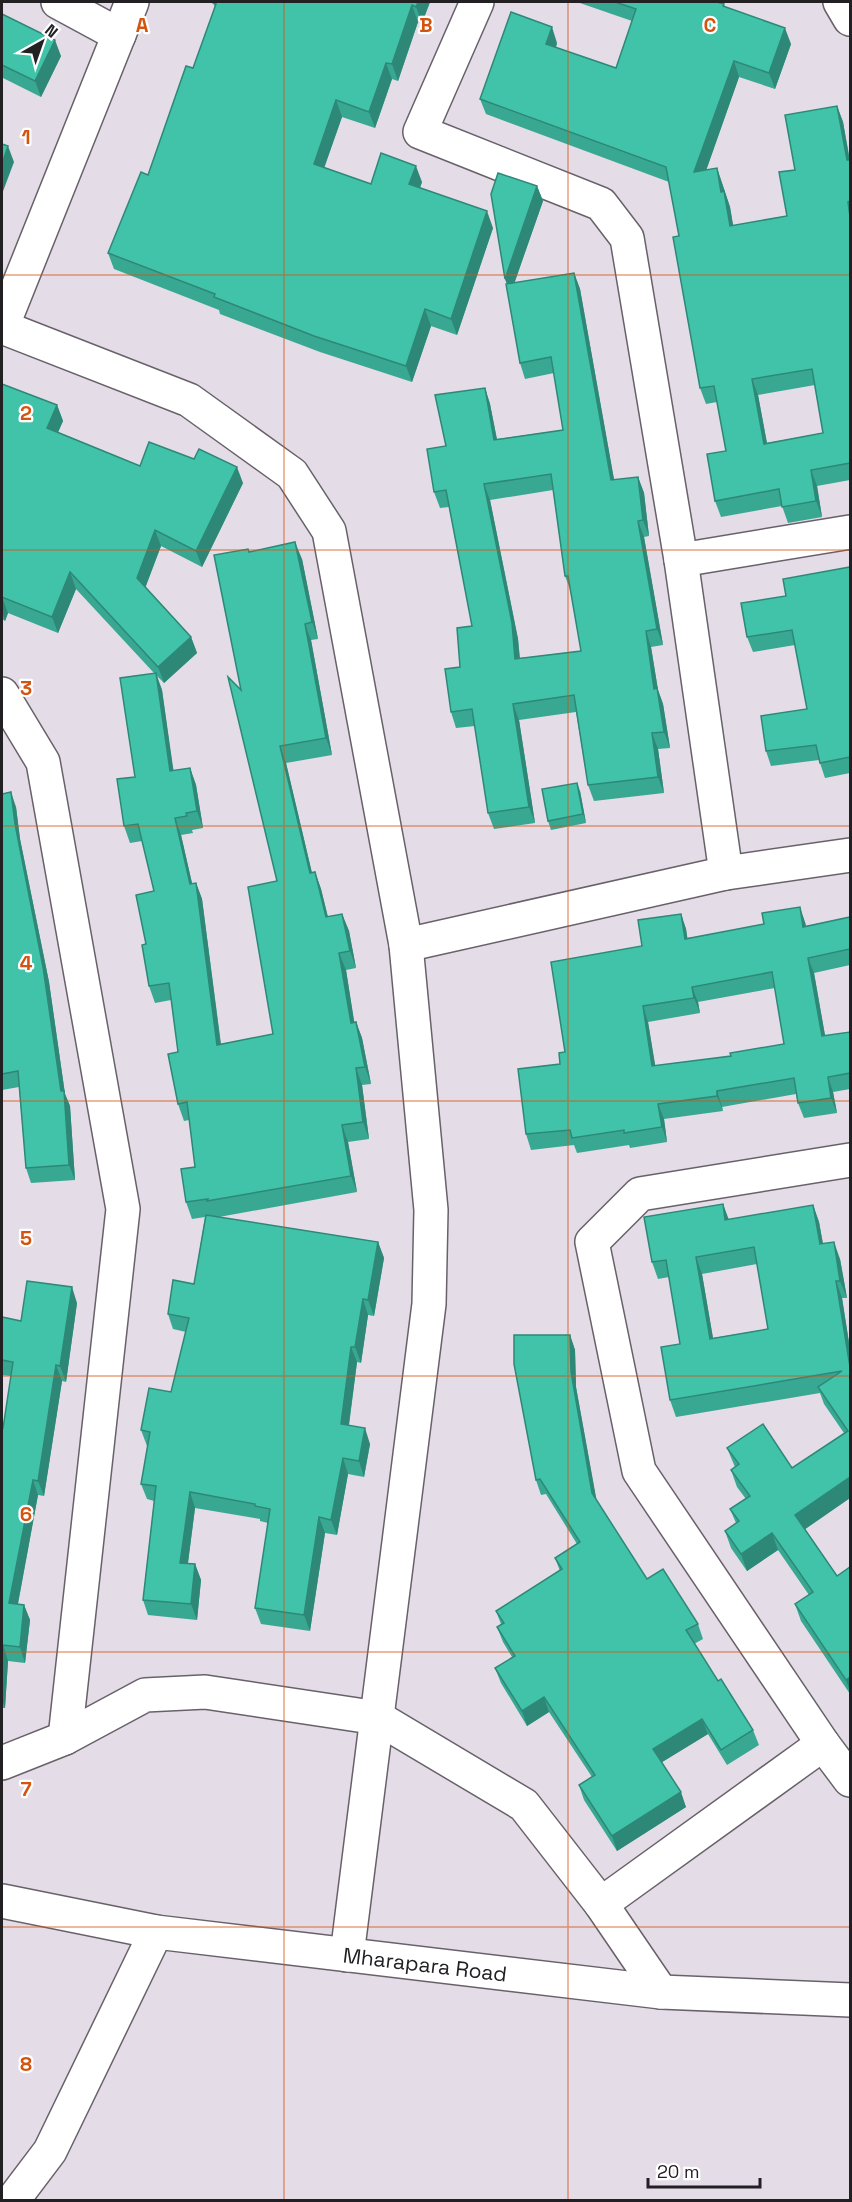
<svg xmlns="http://www.w3.org/2000/svg" width="852" height="2202" font-family="'Space Grotesk',sans-serif">
	<style>
		.lines { fill: none; stroke-linecap: round; stroke-linejoin: round }
		.minor-casing { stroke: #68616a; stroke-width: 36 }
		.major-casing { stroke: #68616a; stroke-width: 36 }
		.minor { stroke: #fff; stroke-width: 33 }
		.major { stroke: #fff; stroke-width: 33 }
		.wall { fill: #38a892; fill-rule: evenodd }
		.shaded-wall { fill: #2e8877 }
		.building { fill: #41c3aa; stroke: #2e8877; stroke-width: 1.5; fill-rule: evenodd }
		.grid { fill: none; stroke: #d4530e; stroke-width: 1.5; stroke-opacity: 0.55 }
		.labels { text-anchor: middle; dominant-baseline: central; stroke-width: 4.5; stroke-linejoin: round; paint-order: stroke }
		.street-label { font-size: 21px; fill: #232024; stroke: #fff }
		.grid-label { font-size: 20px; text-anchor: middle; font-weight: bold; fill: #d4530e; stroke: #fff; stroke-width: 4.5; stroke-linejoin: round; paint-order: stroke }
	</style>
	<rect width="100%" height="100%" fill="#e4dce7"/>
	<g class="lines">
		<defs>
			<g id="minor">
				<polyline points="58,2 119,35"/>
				<polyline points="477,2 420,132 601,204 627,238 681,560 726,873"/>
				<polyline points="840,2 850,19"/>
				<polyline points="2,327 189,400 292,474 329,531 406,945 431,1210 429,1304 347,1955"/>
				<polyline points="2,327 132,2"/>
				<polyline points="681,560 850,532"/>
				<polyline points="2,694 43,762 123,1209 65,1738"/>
				<polyline points="406,945 726,873 850,855"/>
				<polyline points="850,1160 640,1194 592,1242 639,1471 823,1744 850,1780"/>
				<polyline points="2,1763 65,1738 145,1695 205,1692 378,1718 524,1805 601,1904 661,1992"/>
				<polyline points="601,1904 823,1744"/>
				<polyline points="13,2200 50,2151 156,1932"/>
			</g>
			<g id="major">
				<path id="s1" d="M2,1901L156,1932L661,1992L850,2000"/>
			</g>
		</defs>
		<use href="#minor" class="minor-casing"/>
		<use href="#major" class="major-casing"/>
		<use href="#minor" class="minor"/>
		<use href="#major" class="major"/>
	</g>
	<g class="wall">
		<polygon points="430,2 422,23 418,22 398,81 392,79 375,128 342,117 324,167 371,184 422,182 420,188 493,228 457,335 431,326 412,382 320,352 220,314 219,310 114,269 108,253 148,175 193,68 215,7 213,3"/>
		<path d="M577,2H717L724,4L725,7L791,44L775,89L739,77L706,170L717,168L730,207L733,226L787,216L795,170L837,106L843,122L850,160V480L817,486L822,517L788,523L782,506L721,517L715,501L726,451L717,402L706,404L700,388L679,236L669,182L486,114L480,99L557,43L556,48L616,68L632,21ZM815,385L823,433L767,443L758,395Z"/>
		<polygon points="2,14 61,56 41,97 3,78 2,81"/>
		<path d="M537,186L543,201L514,283L574,273L580,289L614,480L638,477L644,493L649,536L644,537L663,645L651,647L658,690L663,704L670,748L658,749L664,793L594,801L588,785L576,712L519,720L535,823L494,829L488,813L475,726L456,728L451,712L460,667L472,626L449,507L440,508L434,492L446,446L485,388L490,404L497,439L563,430L554,373L525,379L520,363L507,284L505,279ZM553,490L565,576L570,589L581,651L520,658L518,639L490,500Z"/>
		<polygon points="2,384 57,405 63,421 58,432 140,466 243,483 202,567 161,546 145,587 191,637 197,653 164,683 156,675 162,690 173,771 190,768 196,785 203,828 192,830 193,833 181,835 192,883 196,883 202,899 221,1044 273,1034 277,881 241,690 249,552 302,559 318,639 311,640 332,755 286,763 312,873 315,872 321,889 328,917 342,914 349,931 356,968 346,970 354,1022 356,1022 362,1038 371,1084 362,1085 369,1139 348,1142 357,1192 219,1217 378,1242 384,1258 374,1316 368,1315 361,1363 357,1362 349,1425 370,1444 364,1477 348,1474 337,1535 325,1533 310,1631 261,1624 255,1608 268,1523 260,1521 260,1519 195,1508 188,1563 195,1564 201,1580 197,1620 148,1615 143,1600 154,1501 147,1499 141,1484 148,1446 147,1446 141,1430 171,1392 186,1332 173,1329 168,1314 194,1284 205,1217 192,1219 186,1202 195,1167 189,1120 184,1121 178,1104 178,1052 171,1000 155,1003 149,986 146,944 154,891 142,841 130,843 124,826 135,777 154,673 76,589 58,633 8,613 5,621 2,619"/>
		<polygon points="850,567 850,773 825,778 819,760 771,766 766,751 807,709 795,645 753,652 747,637 786,596"/>
		<polygon points="580,791 586,823 551,830 548,821"/>
		<polygon points="2,794 16,807 20,839 49,982 65,1094 70,1106 75,1180 31,1183 26,1168 19,1087 2,1090"/>
		<path d="M681,914L686,929L687,938L805,922L806,926L850,917V965L814,973L825,1036L850,1032V1089L833,1092L837,1113L804,1118L798,1103L796,1094L722,1107L723,1111L664,1119L667,1142L630,1148L629,1145L577,1153L574,1145L531,1150L526,1134L560,1064L565,1052L642,946ZM775,988L784,1044L731,1056L655,1066L648,1022L700,1013L698,1002Z"/>
		<path d="M723,1204L728,1220L813,1205L819,1222L823,1244L840,1259L847,1298H842L850,1349V1498L805,1529L837,1576L850,1567V1694L801,1621L795,1604L809,1595L778,1550L747,1571L731,1548L725,1531L736,1523L730,1509L746,1499L737,1487L731,1470L735,1467L727,1448L792,1468L844,1433L824,1404L820,1393L676,1417L670,1400L680,1344L669,1277L658,1279L652,1262ZM757,1264L768,1329L713,1338L702,1274Z"/>
		<polygon points="77,1303 66,1382 62,1381 44,1496 38,1495 18,1604 24,1605 30,1620 25,1663 8,1661 5,1708 2,1708 2,1427 3,1428 11,1376 2,1375 2,1317 21,1321"/>
		<polygon points="570,1335 575,1350 576,1387 596,1499 647,1579 698,1624 703,1639 694,1644 718,1681 753,1730 759,1745 727,1765 708,1734 662,1762 686,1807 617,1851 584,1800 579,1785 592,1777 549,1712 527,1726 501,1683 495,1668 512,1657 503,1642 497,1627 501,1624 496,1611 560,1571 555,1558 577,1544 546,1494 541,1495 536,1480"/>
	</g>
	<g class="shaded-wall">
		<polygon points="418,2 430,2 422,23 416,7"/>
		<polygon points="412,5 418,22 398,81 392,64"/>
		<polygon points="552,27 557,43 551,60 546,44"/>
		<polygon points="785,28 791,44 775,89 769,73"/>
		<polygon points="55,40 61,56 41,97 35,81"/>
		<polygon points="734,61 739,77 700,188 694,172"/>
		<polygon points="386,63 392,79 375,128 369,112"/>
		<polygon points="336,100 342,117 320,180 314,164"/>
		<polygon points="837,106 843,122 850,163 847,160"/>
		<polygon points="8,146 14,162 2,194 2,164"/>
		<polygon points="416,166 422,182 415,201 409,184"/>
		<polygon points="717,168 730,207 736,242 730,226 721,192"/>
		<polygon points="537,186 543,201 511,293 505,279"/>
		<polygon points="487,211 493,228 457,335 451,319"/>
		<polygon points="574,273 580,289 617,496 611,480"/>
		<polygon points="425,309 431,326 412,382 406,366"/>
		<polygon points="752,379 758,395 770,460 764,444"/>
		<polygon points="485,388 490,404 500,456 494,440"/>
		<polygon points="57,405 63,421 53,444 47,428"/>
		<polygon points="237,467 243,483 202,567 196,551"/>
		<polygon points="811,470 817,486 822,517 816,501"/>
		<polygon points="638,477 644,493 649,536 643,520"/>
		<polygon points="484,484 490,500 518,639 521,675 515,659"/>
		<polygon points="638,521 644,537 663,645 657,629"/>
		<polygon points="155,530 161,546 143,594 137,578"/>
		<polygon points="295,542 302,559 318,639 312,622"/>
		<polygon points="70,572 76,589 58,633 52,617"/>
		<polygon points="2,597 8,613 5,621 2,611"/>
		<polygon points="305,624 311,640 332,755 326,738"/>
		<polygon points="646,631 651,647 658,690 663,704 670,748 664,732 654,689"/>
		<polygon points="191,637 197,653 164,683 158,667"/>
		<polygon points="156,673 162,690 176,788 170,771"/>
		<polygon points="513,704 519,720 535,823 529,807"/>
		<polygon points="652,733 658,749 664,793 658,777"/>
		<polygon points="280,746 286,763 316,890 310,873"/>
		<polygon points="190,768 196,785 203,828 197,811"/>
		<polygon points="577,783 580,791 586,823 583,814"/>
		<polygon points="11,792 16,807 20,839 49,982 65,1094 70,1106 75,1180 69,1165 15,824"/>
		<polygon points="175,818 181,835 196,901 190,884"/>
		<polygon points="315,872 321,889 332,934 326,917"/>
		<polygon points="196,883 202,899 223,1062 217,1045"/>
		<polygon points="800,907 805,922 809,942 803,927"/>
		<polygon points="342,914 349,931 356,968 350,951"/>
		<polygon points="681,914 686,929 690,954 685,939"/>
		<polygon points="339,953 346,970 357,1039 351,1023"/>
		<polygon points="808,958 814,973 828,1052 822,1036"/>
		<polygon points="692,987 698,1002 700,1013 694,998"/>
		<polygon points="643,1006 648,1022 658,1082 652,1066"/>
		<polygon points="356,1022 362,1038 371,1084 365,1067"/>
		<polygon points="356,1068 362,1085 369,1139 363,1122"/>
		<polygon points="828,1077 833,1092 837,1113 831,1098"/>
		<polygon points="717,1091 722,1107 723,1111 717,1096"/>
		<polygon points="658,1104 664,1119 667,1142 662,1127"/>
		<polygon points="342,1125 348,1142 357,1192 351,1176"/>
		<polygon points="723,1204 729,1220 725,1220"/>
		<polygon points="813,1205 819,1222 826,1261 820,1244"/>
		<polygon points="378,1242 384,1258 374,1316 368,1300"/>
		<polygon points="834,1242 840,1259 847,1298 840,1281"/>
		<polygon points="696,1257 702,1274 716,1356 710,1339"/>
		<polygon points="836,1281 842,1298 850,1349 850,1367"/>
		<polygon points="72,1287 77,1303 66,1382 60,1366"/>
		<polygon points="363,1299 368,1315 361,1363 355,1347"/>
		<polygon points="570,1335 575,1350 576,1387 598,1508 592,1493 571,1372"/>
		<polygon points="351,1347 357,1362 347,1439 341,1424"/>
		<polygon points="56,1365 62,1381 44,1496 38,1481"/>
		<polygon points="365,1428 370,1444 364,1477 359,1461"/>
		<polygon points="343,1458 348,1474 337,1535 331,1520"/>
		<polygon points="850,1477 850,1498 801,1532 795,1515"/>
		<polygon points="33,1480 38,1495 15,1619 9,1603"/>
		<polygon points="190,1492 195,1508 186,1578 180,1563"/>
		<polygon points="319,1517 325,1533 310,1631 304,1615"/>
		<polygon points="772,1533 778,1550 747,1571 741,1554"/>
		<polygon points="195,1564 201,1580 197,1620 191,1604"/>
		<polygon points="24,1605 30,1620 25,1663 20,1647"/>
		<polygon points="3,1645 8,1661 5,1708 2,1700 2,1659"/>
		<polygon points="850,1677 850,1692 846,1680"/>
		<polygon points="544,1697 549,1712 527,1726 522,1711"/>
		<polygon points="702,1719 708,1734 659,1764 653,1749"/>
		<polygon points="681,1792 686,1807 617,1851 612,1836"/>
	</g>
	<g class="building">
		<path d="M615,2H717L724,4L723,6L785,28L769,73L734,61L694,172L717,168L721,192L724,191L730,226L787,216L779,172L795,170L785,115L837,106L847,160H850V201L848,202L850,217V463L811,470L816,501L782,507L779,489L715,501L707,454L726,451L714,386L700,388L673,237L679,236L666,167L480,99L511,12L552,27L546,44L616,68L636,9ZM812,369L823,433L764,444L752,379Z"/>
		<polygon points="213,3 213,2 418,2 416,7 412,5 392,64 386,63 369,112 336,100 314,164 371,184 381,153 416,166 409,184 487,211 451,319 425,309 406,366 314,336 214,297 215,294 108,253 141,172 148,175 186,66 193,68 216,4"/>
		<polygon points="2,14 55,40 35,81 2,65"/>
		<polygon points="2,144 8,146 2,164"/>
		<polygon points="498,173 537,186 505,279 491,194"/>
		<path d="M574,273L611,480L638,477L643,520L638,521L657,629L646,631L654,689L657,688L664,732L652,733L658,777L588,785L574,695L513,704L529,807L488,813L472,709L451,712L445,669L460,667L457,628L472,626L446,490L434,492L427,449L446,446L435,395L485,388L494,440L563,430L551,357L520,363L506,284ZM551,474L565,576H568L581,651L515,659L512,623L484,484Z"/>
		<polygon points="2,384 57,405 47,428 140,466 149,442 194,459 199,449 237,467 196,551 155,530 137,578 191,637 158,667 70,572 52,617 2,597 2,599"/>
		<polygon points="295,542 312,622 305,624 326,738 280,746 310,873 315,872 326,917 342,914 350,951 339,953 351,1023 356,1022 365,1067 356,1068 363,1122 342,1125 351,1176 207,1201 208,1199 186,1202 181,1169 195,1167 187,1102 178,1104 168,1054 178,1052 169,983 149,986 142,945 146,944 136,895 154,891 138,824 124,826 117,779 135,777 120,678 156,673 170,771 190,768 197,811 186,813 187,816 175,818 190,884 196,883 217,1045 273,1034 248,887 277,881 228,677 241,690 214,555 248,549 249,552"/>
		<polygon points="850,567 850,757 820,763 816,745 766,751 761,716 807,709 792,630 747,637 741,603 786,596 783,579"/>
		<polygon points="577,783 583,814 548,821 542,789"/>
		<polygon points="11,792 15,824 43,967 61,1091 64,1091 69,1165 26,1168 18,1071 2,1074 2,794"/>
		<path d="M800,907L803,927L850,917V949L808,958L822,1036L850,1032V1073L828,1077L831,1098L798,1103L794,1078L717,1091V1096L658,1104L662,1127L624,1133V1130L572,1138L570,1130L526,1134L518,1069L560,1064L559,1053L565,1052L551,962L642,946L638,920L681,914L685,939L764,924L762,913ZM772,972L784,1044L730,1053L731,1056L652,1066L643,1006L694,998L692,987Z"/>
		<path d="M723,1204L725,1220L813,1205L820,1244L834,1242L840,1281H836L850,1367V1477L795,1515L837,1576L850,1567V1677L846,1680L795,1604L813,1592L772,1533L741,1554L725,1531L739,1521L730,1509L750,1496L731,1470L739,1464L727,1448L763,1424L792,1468L848,1431L818,1387L842,1371L670,1400L661,1347L680,1344L666,1260L652,1262L644,1217ZM754,1247L768,1329L710,1339L696,1257Z"/>
		<polygon points="206,1215 378,1242 368,1300 363,1299 355,1347 351,1347 341,1424 365,1428 359,1461 343,1458 331,1520 319,1517 304,1615 255,1608 270,1509 255,1506 255,1504 190,1492 180,1563 195,1564 191,1604 143,1600 156,1486 141,1484 150,1432 141,1430 149,1388 171,1392 189,1318 168,1314 173,1280 194,1284"/>
		<polygon points="27,1281 72,1287 60,1366 56,1365 38,1481 33,1480 9,1603 24,1605 20,1647 3,1645 2,1659 2,1427 3,1428 13,1362 2,1360 2,1317 21,1321"/>
		<polygon points="514,1335 570,1335 571,1372 592,1493 647,1579 663,1569 698,1624 686,1630 718,1681 721,1679 753,1730 721,1750 702,1719 653,1749 681,1792 612,1836 579,1785 595,1775 544,1697 522,1711 495,1668 515,1656 497,1627 504,1623 496,1611 562,1569 555,1558 580,1542 540,1479 536,1480 514,1364"/>
	</g>
	<path class="grid" d="M284,2V2200M568,2V2200M2,275H850M2,550H850M2,826H850M2,1101H850M2,1376H850M2,1652H850M2,1927H850"/>
	<g class="labels">
		<g class="street-label">
			<text stroke="none"><textPath href="#s1" startOffset="428">Mharapara Road</textPath></text>
		</g>
	</g>
	<g class="grid-label">
		<text x="142" y="32">A</text>
		<text x="426" y="32">B</text>
		<text x="710" y="32">C</text>
		<text x="26" y="144">1</text>
		<text x="26" y="420">2</text>
		<text x="26" y="695">3</text>
		<text x="26" y="970">4</text>
		<text x="26" y="1245">5</text>
		<text x="26" y="1521">6</text>
		<text x="26" y="1796">7</text>
		<text x="26" y="2071">8</text>
	</g>
	<rect width="852" height="2202" fill="none" stroke="#232024" stroke-width="6"/>
	<g transform="translate(42 42) rotate(40)" stroke="#ffffff" stroke-width="4.5" paint-order="stroke">
	<path d="M0-4.5L10 22L0 15L-10 22Z" fill="#232024"/>
	<text y="-9" font-size="16" font-weight="bold" text-anchor="middle" fill="#232024">N</text>
	</g>
	<path d="M648 2178v9h112v-9" fill="none" stroke="#232024" stroke-width="3"/>
	<text x="657" y="2178" font-size="18" fill="#232024" stroke="#ffffff" stroke-width="4.5" paint-order="stroke">20 m</text>
</svg>
